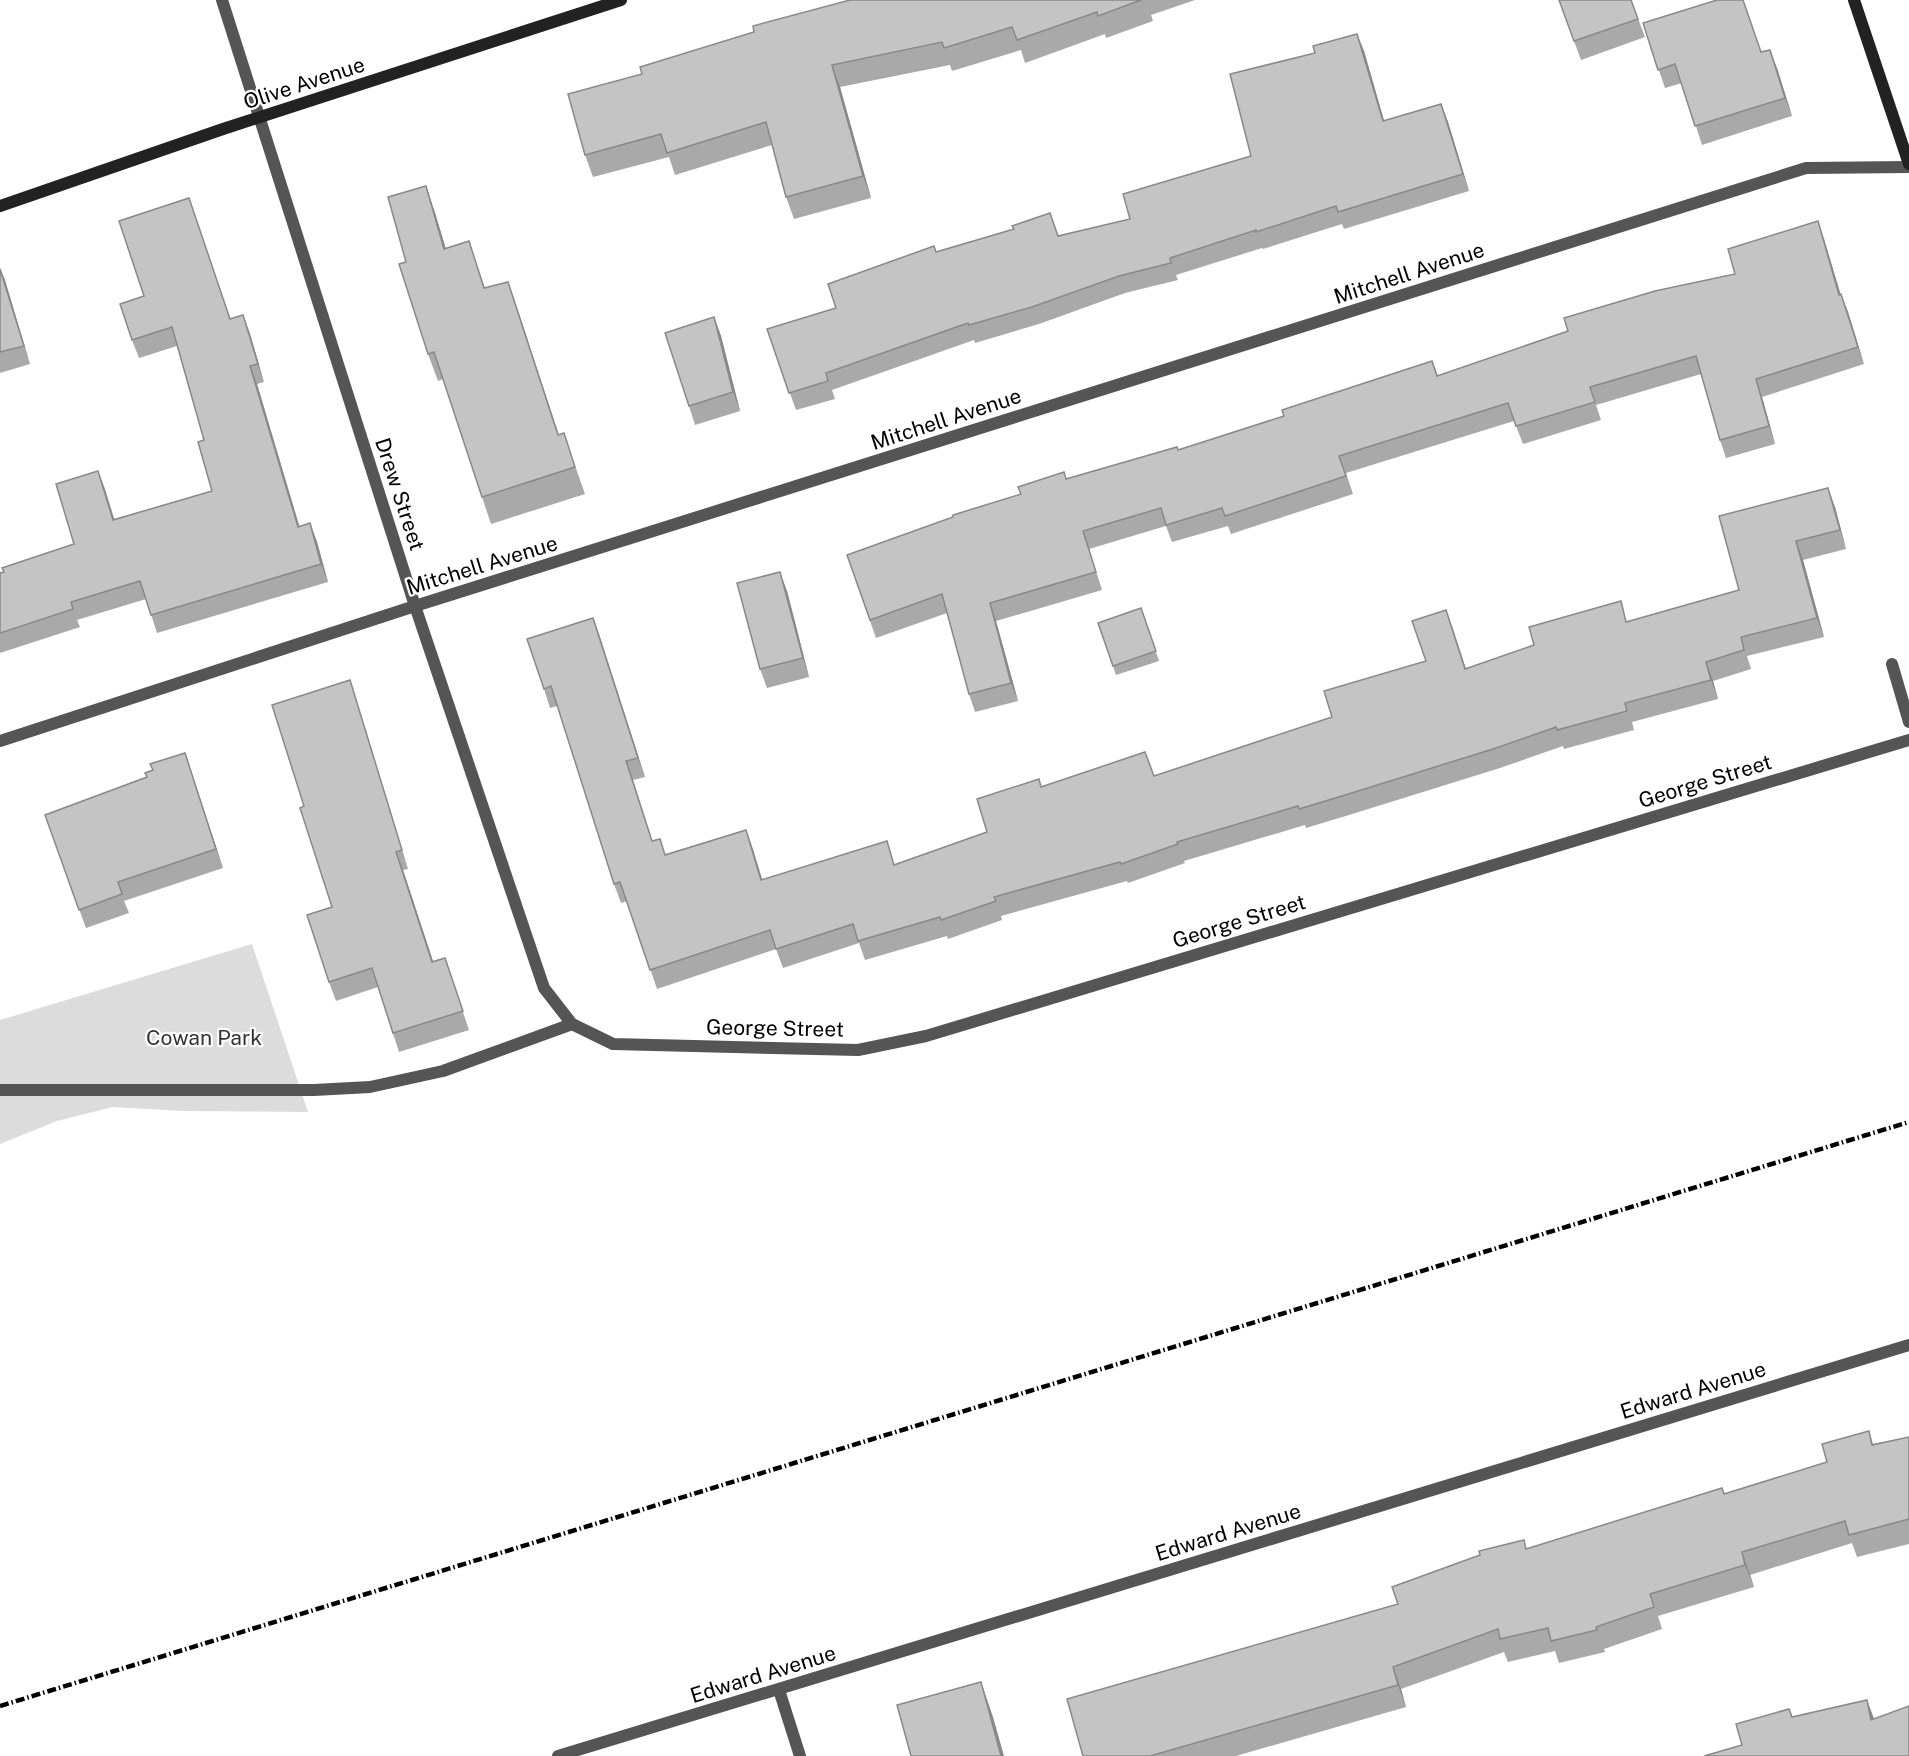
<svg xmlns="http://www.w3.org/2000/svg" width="1909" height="1756" font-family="'Public Sans',sans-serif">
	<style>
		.green { fill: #dcdcdc }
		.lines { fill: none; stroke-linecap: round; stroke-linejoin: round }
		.lane { stroke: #555; stroke-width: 12 }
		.street { stroke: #555; stroke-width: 12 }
		.secondary { stroke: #222; stroke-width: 12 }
		.rail { stroke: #000; stroke-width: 4.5; stroke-dasharray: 9 3 1.5 3; stroke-linecap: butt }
		.wall { fill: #a9a9a9 }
		.shaded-wall { fill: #898989 }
		.building { fill: #c4c4c4; stroke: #898989; stroke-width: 1.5 }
		.labels { text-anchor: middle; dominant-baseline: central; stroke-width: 4.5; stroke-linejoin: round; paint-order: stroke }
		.street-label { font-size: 21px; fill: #000; stroke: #fff }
		.park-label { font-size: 21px; fill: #333; stroke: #fff }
	</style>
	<rect width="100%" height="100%" fill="#fff"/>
	<polygon class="green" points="252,944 308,1112 185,1111 113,1107 57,1121 0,1144 0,1020"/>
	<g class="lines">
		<g class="lane">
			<polyline points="1892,664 1909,722"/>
			<polyline points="0,1090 314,1090 370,1087 443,1071 572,1024"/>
		</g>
		<g class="street">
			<polyline points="222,0 415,606 544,988 572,1024 613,1044 858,1050 926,1036 1909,740"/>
			<polyline points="0,741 415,606 1806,168 1909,167"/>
			<polyline points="779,1690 800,1756"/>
			<polyline points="558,1756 1909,1345"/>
		</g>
		<g class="secondary">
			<polyline points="1854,0 1909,164"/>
			<polyline points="0,206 223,129 621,0"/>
		</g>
		<polyline class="rail" points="0,1706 1909,1122"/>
	</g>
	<g class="wall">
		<polygon points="850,0 1195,0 1151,15 1153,21 1106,38 1105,34 1025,63 1021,50 952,71 950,65 840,87 871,198 794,219 786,197 772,145 675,175 669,157 593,177 585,155 642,74 754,32"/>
		<polygon points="1559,0 1631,0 1645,37 1581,60"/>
		<polygon points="1643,23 1761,52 1777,68 1792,116 1702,145 1682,83 1665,88"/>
		<polygon points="1357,34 1364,51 1384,121 1441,104 1448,122 1469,191 1344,229 1342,224 1263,249 1262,248 1176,275 1178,280 1125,293 1039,324 975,343 974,340 832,390 835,399 796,410 767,329 836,308 934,246 936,252 1058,236 1130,219 1251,156 1315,53"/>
		<polygon points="426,186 435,213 446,249 478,268 485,288 517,308 559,435 573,460 585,494 491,524 482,497 443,379 438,381 428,354 406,262"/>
		<polygon points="189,198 230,319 243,315 250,334 264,382 257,384 299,527 310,523 317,542 328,582 157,633 146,599 77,620 80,627 0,653 0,573 74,544 98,471 114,519 212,491 204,440 177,346 139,358 132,340 144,296"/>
		<polygon points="1824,239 1840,294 1848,312 1864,364 1762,397 1775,444 1726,458 1720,440 1701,374 1596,405 1601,420 1523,444 1514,421 1346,473 1353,494 1231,534 1228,526 1172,542 1166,526 1089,549 1102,590 996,621 1018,701 975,712 969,694 947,613 876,638 847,555 1067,479 1178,450 1284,416 1432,361 1438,376 1735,274"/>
		<polygon points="0,268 30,364 0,373"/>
		<polygon points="714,317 721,336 740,411 695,425 689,406"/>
		<polygon points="1835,507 1846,549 1803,560 1824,637 1747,656 1751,669 1713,681 1718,699 1632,722 1634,730 1564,749 1563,746 1500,768 1349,815 1306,828 1305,825 1184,861 1185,863 1128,883 1127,881 1001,916 1002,920 948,939 947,936 865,960 859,943 783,968 776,949 657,989 627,901 621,903 614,884 557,706 550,708 544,689 593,618 645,777 633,780 652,841 666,854 746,830 762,879 895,864 987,832 1042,787 1154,776 1332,717 1426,661 1446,610 1466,669 1739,590"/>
		<polygon points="787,591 809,677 767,688 760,669"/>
		<polygon points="1141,608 1159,661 1116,675 1098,623"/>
		<polygon points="356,699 408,869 403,870 433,961 445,958 469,1030 399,1052 378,987 336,1001 329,982 332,907"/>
		<polygon points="185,753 223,868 124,901 129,913 86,928 45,815 147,777 153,770"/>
		<polygon points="1869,1431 1873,1444 1909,1437 1909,1544 1857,1557 1852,1543 1750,1575 1754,1587 1658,1616 1662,1629 1604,1649 1605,1652 1559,1663 1555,1651 1508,1662 1504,1652 1401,1689 1406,1707 1236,1756 1083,1756 1398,1604 1527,1549 1724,1494 1827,1462"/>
	</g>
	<g class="shaded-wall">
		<polygon points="1357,34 1364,51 1389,138 1383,121"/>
		<polygon points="1770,50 1777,68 1792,116 1785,98"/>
		<polygon points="832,65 840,87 871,198 863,176"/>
		<polygon points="1441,104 1448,122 1469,191 1463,174"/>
		<polygon points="426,186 435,213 454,276 444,249"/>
		<polygon points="1818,221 1824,239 1846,312 1839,295"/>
		<polygon points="0,268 5,280 30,364 24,346"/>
		<polygon points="508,282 517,308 567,462 558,435"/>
		<polygon points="1841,294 1848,312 1864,364 1858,347"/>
		<polygon points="243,315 250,334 264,382 258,364"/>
		<polygon points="714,317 721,336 740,411 733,392"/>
		<polygon points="250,366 257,384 305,545 298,527"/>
		<polygon points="1756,379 1762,397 1775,444 1769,426"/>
		<polygon points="98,471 105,489 120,538 113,520"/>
		<polygon points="1828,488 1835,507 1846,549 1840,530"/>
		<polygon points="310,523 317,542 328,582 321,564"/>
		<polygon points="1796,541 1803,560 1824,637 1817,618"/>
		<polygon points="780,572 787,591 809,677 803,658"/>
		<polygon points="990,603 996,621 1018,701 1011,683"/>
		<polygon points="1446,610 1453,629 1472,688 1465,669"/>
		<polygon points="593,618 600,637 645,777 638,758"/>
		<polygon points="1706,662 1713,681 1718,699 1711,680"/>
		<polygon points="350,680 356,699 408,869 402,850"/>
		<polygon points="185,753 191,771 223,868 216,849"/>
		<polygon points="626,761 633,780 658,860 652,841"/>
		<polygon points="746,830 753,849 768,899 761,880"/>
		<polygon points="396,852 403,870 439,980 432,962"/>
		<polygon points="1742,1552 1750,1575 1754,1587 1745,1565"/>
		<polygon points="1393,1667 1401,1689 1406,1707 1398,1685"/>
		<polygon points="981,1682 993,1717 1004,1756 1001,1756"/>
		<polygon points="1867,1700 1876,1724 1871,1720"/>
	</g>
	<g class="building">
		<polygon points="850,0 1141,0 1098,16 1097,12 1017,40 1012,27 944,48 942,42 832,65 863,176 786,197 766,122 667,153 661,134 585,155 568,94 642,74 640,67 754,32 753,26"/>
		<polygon points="1559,0 1631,0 1638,19 1574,41"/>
		<polygon points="1717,0 1743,0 1761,52 1770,50 1785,98 1695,126 1675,64 1658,70 1643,23"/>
		<polygon points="1357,34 1383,121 1441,104 1463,174 1338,212 1336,206 1256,232 1256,230 1170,258 1171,263 1119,276 1032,307 969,325 968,323 826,373 828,381 789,393 767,329 836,308 828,284 934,246 936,252 1014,229 1012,226 1050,213 1058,236 1130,219 1123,194 1251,156 1230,74 1315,53 1313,46"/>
		<polygon points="426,186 444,249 469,241 484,288 508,282 558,435 564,433 575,467 482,497 434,352 428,354 399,264 406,262 388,197"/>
		<polygon points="189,198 230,319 243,315 258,364 250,366 298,527 310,523 321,564 151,615 140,581 71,602 73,609 0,633 0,573 4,572 2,568 74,544 56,484 98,471 113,520 212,491 198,442 204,440 172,327 132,340 120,304 144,296 119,221"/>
		<polygon points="1818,221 1839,295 1841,294 1858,347 1756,379 1769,426 1720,440 1696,356 1590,387 1595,402 1516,426 1508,403 1339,456 1346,476 1225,516 1222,508 1166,525 1161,508 1083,531 1096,572 990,603 1011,683 969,694 942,594 870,620 847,555 953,517 953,515 1021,494 1018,487 1064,472 1066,479 1177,447 1178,450 1284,416 1282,410 1432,361 1437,376 1568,331 1564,318 1655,291 1735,274 1728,249"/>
		<polygon points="0,269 24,346 0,352"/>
		<polygon points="714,317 733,392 689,406 665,333"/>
		<polygon points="1828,488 1840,530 1796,541 1817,618 1741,637 1744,650 1706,662 1711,680 1625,703 1627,711 1557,730 1556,727 1493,749 1342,796 1299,809 1298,806 1177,842 1178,844 1121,864 1120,862 994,897 996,901 941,920 940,917 858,941 853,924 776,949 770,930 650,970 620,882 614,884 551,686 544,689 527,639 593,618 638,758 626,761 652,841 660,839 665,855 746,830 761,880 887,841 894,865 987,832 977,799 1039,779 1041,787 1145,752 1154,776 1332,717 1324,691 1426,661 1412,621 1446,610 1465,669 1534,645 1529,627 1621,601 1626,622 1739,590 1719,516"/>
		<polygon points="780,572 803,658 760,669 737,583"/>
		<polygon points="1141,608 1156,651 1113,666 1098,623"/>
		<polygon points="350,680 402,850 396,852 432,962 445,958 463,1011 393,1033 372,968 329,982 307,915 332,907 300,808 304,806 272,705"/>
		<polygon points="185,753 216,849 118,882 122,894 79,910 45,815 147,777 145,773 153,770 150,764"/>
		<polygon points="1869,1431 1872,1445 1909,1437 1909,1519 1849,1535 1845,1521 1742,1552 1745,1565 1650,1594 1654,1607 1596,1627 1597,1630 1551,1641 1548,1628 1500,1639 1498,1629 1393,1667 1398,1685 1150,1756 1083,1756 1067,1699 1398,1604 1392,1587 1480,1555 1479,1551 1524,1540 1526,1549 1722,1488 1724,1494 1827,1462 1822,1444"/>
		<polygon points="981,1682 1001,1756 911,1756 897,1705"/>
		<polygon points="1867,1700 1871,1720 1909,1706 1909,1756 1704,1756 1742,1745 1736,1724 1789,1709 1792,1717"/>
	</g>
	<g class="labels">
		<g class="street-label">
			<text transform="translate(304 83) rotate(-18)">Olive Avenue</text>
			<text transform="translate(1409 273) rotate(-18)">Mitchell Avenue</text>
			<text transform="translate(946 419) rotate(-18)">Mitchell Avenue</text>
			<text transform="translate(400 494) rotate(72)">Drew Street</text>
			<text transform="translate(482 565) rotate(-17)">Mitchell Avenue</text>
			<text transform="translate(1705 781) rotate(-17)">George Street</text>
			<text transform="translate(1239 921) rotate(-17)">George Street</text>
			<text transform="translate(775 1028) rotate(1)">George Street</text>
			<text transform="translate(1693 1390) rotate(-17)">Edward Avenue</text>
			<text transform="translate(1228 1532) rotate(-17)">Edward Avenue</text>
			<text transform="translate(763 1674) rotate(-17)">Edward Avenue</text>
		</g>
		<g class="park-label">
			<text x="204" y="1037">Cowan Park</text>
		</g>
	</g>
</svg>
